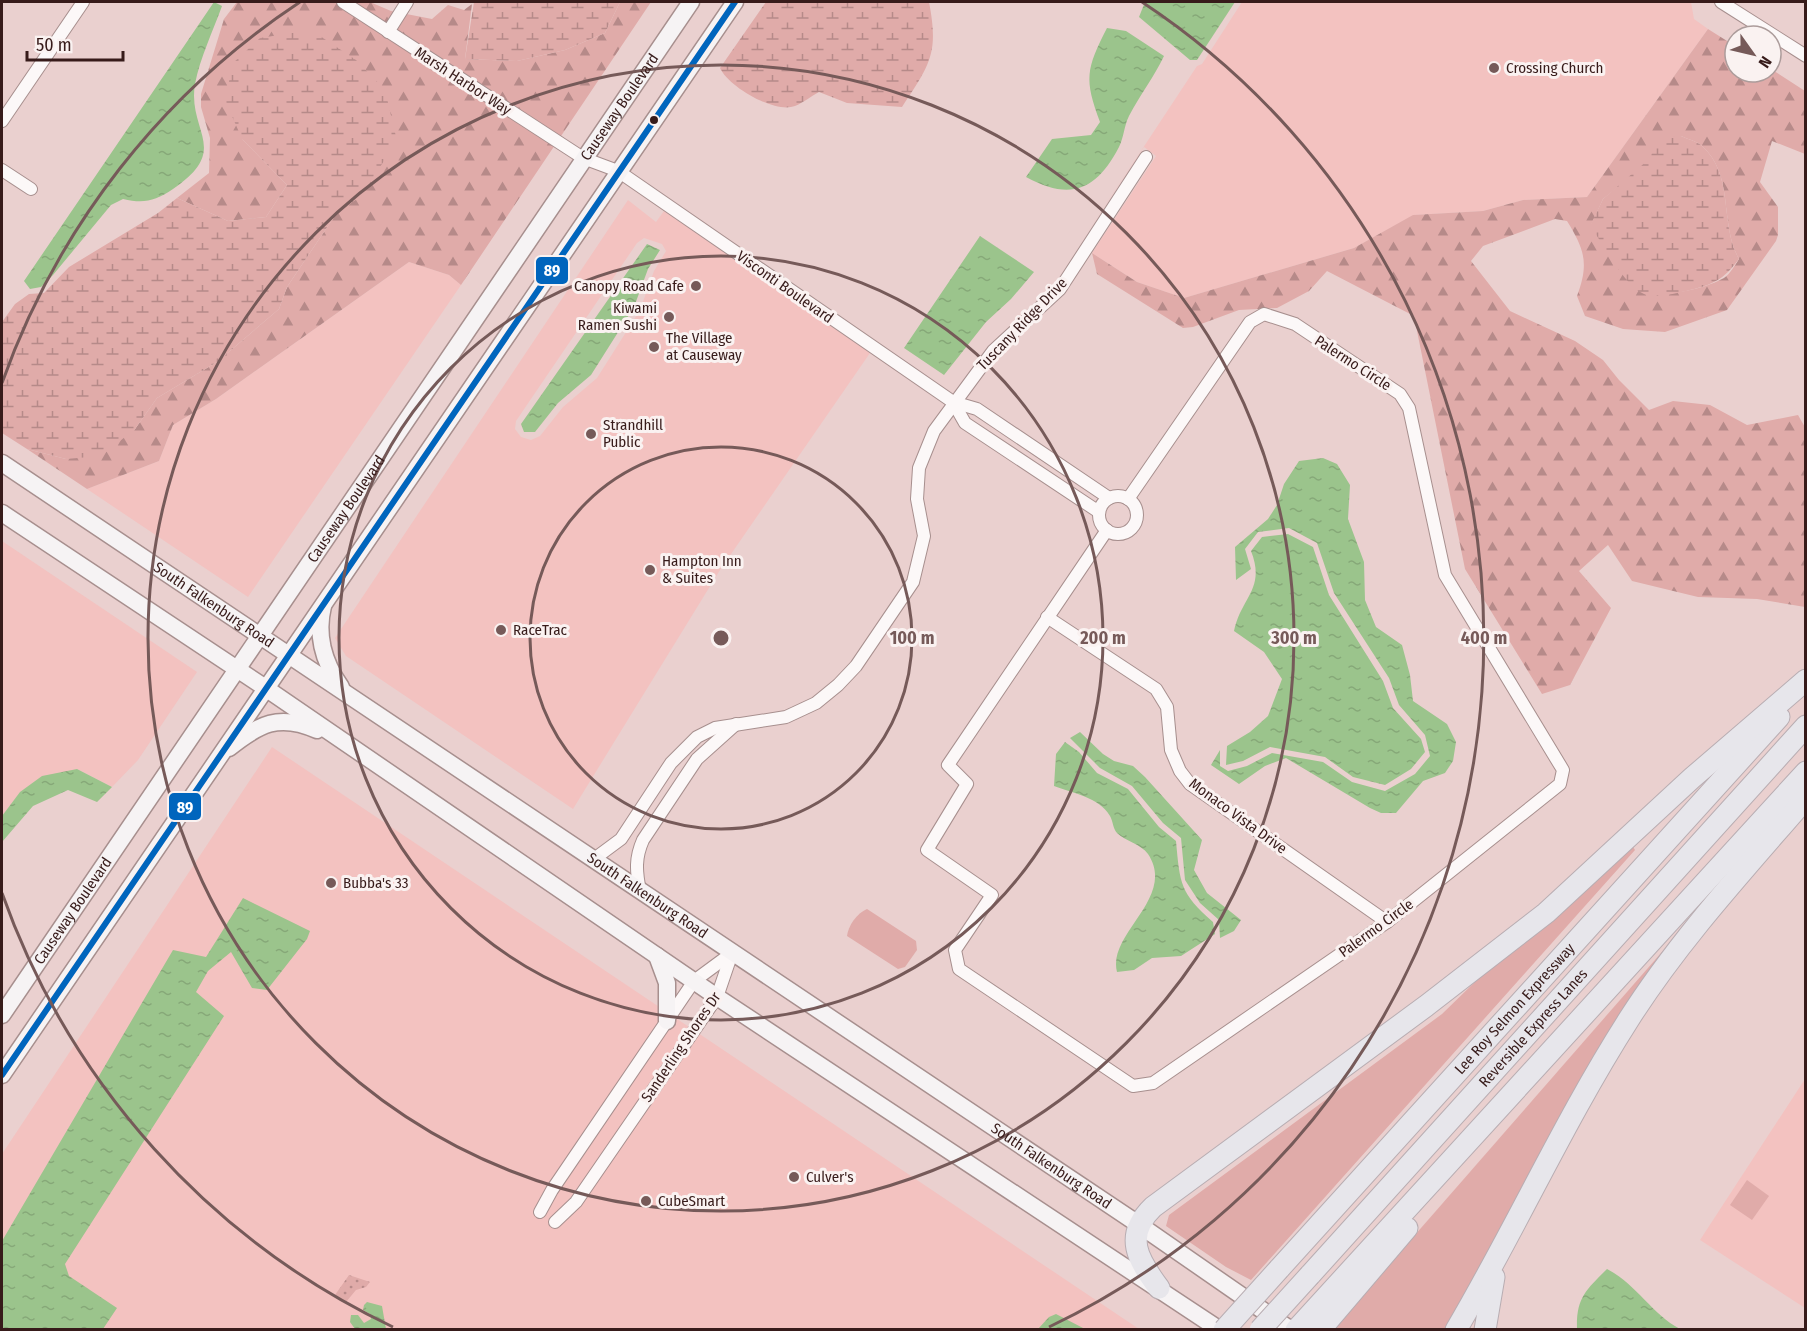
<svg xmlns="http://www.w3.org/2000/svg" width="1807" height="1331" font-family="'Fira Sans Condensed',sans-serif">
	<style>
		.built { fill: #f3c2c0; fill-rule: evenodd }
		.grass { fill: #e0aba9 }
		.forest { fill: url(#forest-firs); fill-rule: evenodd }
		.wetland { fill: url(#wetland-marsh) }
		.park { fill: url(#park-dots) }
		.water { fill: url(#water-ripples) }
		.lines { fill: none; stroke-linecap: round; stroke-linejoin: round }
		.street-casing { stroke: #a78f8e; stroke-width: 14 }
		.secondary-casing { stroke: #a78f8e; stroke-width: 19 }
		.highway-casing { stroke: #b8adb2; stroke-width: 23 }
		.street { stroke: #fcf8f8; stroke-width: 12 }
		.secondary { stroke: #f6f3f4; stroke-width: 16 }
		.highway { stroke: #e7e6eb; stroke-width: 21 }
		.highway-bridge-casing { stroke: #b8adb2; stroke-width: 23; stroke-linecap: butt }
		.highway-bridge { stroke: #e7e6eb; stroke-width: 21 }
		.bus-1-casing { stroke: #faf2f1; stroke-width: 10 }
		.bus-1 { stroke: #0065bd; stroke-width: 6 }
		.ring { fill: none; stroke: #765a59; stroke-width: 3 }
		.poi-dot { fill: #765a59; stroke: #faf2f1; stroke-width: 2 }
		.bus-dot { fill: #371b1a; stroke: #faf2f1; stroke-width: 2 }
		.labels { text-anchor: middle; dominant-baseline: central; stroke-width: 6; stroke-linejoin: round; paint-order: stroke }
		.poi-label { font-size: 15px; fill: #371b1a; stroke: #faf2f1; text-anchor: start }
		.street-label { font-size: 15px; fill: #371b1a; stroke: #faf2f1 }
		.centre { fill: #765a59; stroke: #faf2f1; stroke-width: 3 }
		.ring-label { font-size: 18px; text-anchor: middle; font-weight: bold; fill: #765a59; stroke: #faf2f1; stroke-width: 6; stroke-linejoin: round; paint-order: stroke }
		.line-badge { stroke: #faf2f1; stroke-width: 2 }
		.badge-label { font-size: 16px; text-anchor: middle; font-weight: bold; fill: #fff }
	</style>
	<defs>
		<pattern id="forest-firs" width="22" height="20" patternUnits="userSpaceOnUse" patternTransform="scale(1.5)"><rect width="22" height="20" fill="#e0aba9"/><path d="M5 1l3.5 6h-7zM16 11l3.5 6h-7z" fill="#b68a89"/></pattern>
		<pattern id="wetland-marsh" width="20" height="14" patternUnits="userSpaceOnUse" patternTransform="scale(1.5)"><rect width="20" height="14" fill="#e0aba9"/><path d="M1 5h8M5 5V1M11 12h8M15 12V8" fill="none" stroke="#b68a89"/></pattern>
		<pattern id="park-dots" width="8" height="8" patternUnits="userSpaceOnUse" patternTransform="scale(1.5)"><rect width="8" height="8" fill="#e0aba9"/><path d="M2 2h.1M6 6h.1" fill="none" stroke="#b68a89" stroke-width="1.8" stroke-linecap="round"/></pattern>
		<pattern id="water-ripples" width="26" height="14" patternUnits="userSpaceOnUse" patternTransform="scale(1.5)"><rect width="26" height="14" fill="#9bc48c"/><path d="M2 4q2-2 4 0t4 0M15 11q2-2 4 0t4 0" fill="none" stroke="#86a878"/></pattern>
	</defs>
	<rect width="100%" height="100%" fill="#ead0cf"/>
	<g class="built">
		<polygon points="1242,2 1691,2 1694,19 1708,29 1587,197 1523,200 1483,211 1414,215 1354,248 1184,298 1137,282 1092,253 1156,156 1144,147 1079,245 1197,66 1202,64"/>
		<path d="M628,200L656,222L664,211L870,353L720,570L573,809L346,656L335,638ZM644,238L662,244L666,251L654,271L640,310L597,378L563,407L540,436L531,440L521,437L515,429L516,421L637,243Z"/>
		<polygon points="409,262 449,275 461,285 248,597 87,489 159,461 173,425 216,399"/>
		<polygon points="2,541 197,672 138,760 112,787 77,769 2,816"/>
		<polygon points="272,747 1139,1329 2,1330 2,1154"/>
		<polygon points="1805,1079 1805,1308 1700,1240"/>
	</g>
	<g class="grass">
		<polygon points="1633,847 1635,850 1251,1280 1226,1267 1166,1226 1169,1215 1442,1014 1479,978"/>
		<path d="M867,909L916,941L917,950L905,967L898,969L847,936C848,926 857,913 867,909Z"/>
		<polygon points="1668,945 1672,947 1448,1329 1332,1330"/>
		<polygon points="1747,1180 1769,1196 1752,1220 1730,1205"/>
	</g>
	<g class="forest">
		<polygon points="237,2 370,2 391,11 432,19 448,5 464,10 472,4 465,59 517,61 565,50 605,33 620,2 651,2 461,285 449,275 409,262 216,399 173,425 159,461 87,489 27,449 66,459 135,429 157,398 217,362 279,309 287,287 336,214 361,195 242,139 287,185 266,217 228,221 177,198 209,173 210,138 201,107 201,94 224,19"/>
		<path d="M1708,29L1735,46V72H1771V69L1805,91V154L1772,141L1760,182L1778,207V235L1776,241L1727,310L1665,332L1623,329L1585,316L1577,296C1589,264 1585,250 1567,221L1555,219L1483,246L1471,261L1510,311L1575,341L1603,360L1619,380L1649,410L1673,401L1710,405L1747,425L1798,415L1806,429L1805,607L1757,599L1698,597L1632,581L1608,545L1579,571L1611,608L1570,685L1542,694L1465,569L1414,316L1327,271L1309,291L1277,308L1239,310L1193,327L1183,328L1097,274L1092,253L1137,282L1184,298L1354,248L1413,215L1483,211L1523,200L1587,197ZM1681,136C1687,139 1697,141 1702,146C1735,175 1719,224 1739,259C1735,265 1730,274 1724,278C1700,291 1671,294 1645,294L1591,225L1603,199Z"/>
	</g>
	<g class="wetland">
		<polygon points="474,2 620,2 605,33 565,50 517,61 465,59"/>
		<path d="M766,2H929C939,54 930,64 902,107L847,103L819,92C811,96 803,103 795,106C774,114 728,86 720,68Z"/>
		<polygon points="311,30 356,60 385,90 397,141 361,196 336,214 287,287 279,309 217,362 157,398 135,429 101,456 66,459 27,449 2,433 2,322 15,304 29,294 44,293 69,267 158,213 177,198 228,221 266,217 287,185 242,139 225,100 233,63 260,38"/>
		<path d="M1681,136C1687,139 1697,141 1702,146C1735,175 1719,224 1739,259C1724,279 1715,284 1690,290C1677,293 1657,299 1644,294C1623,285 1604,244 1590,226L1603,199L1648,160L1661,137Z"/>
	</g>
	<polygon class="park" points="349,1275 370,1282 366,1287 356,1290 346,1302 335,1295"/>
	<g class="water">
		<path d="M214,2L222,6C213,31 200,58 195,84C187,132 232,149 173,189C155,201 144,204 123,199L111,205L53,275L41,287L30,289L24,281Z"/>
		<polygon points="1145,2 1235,2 1197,60 1190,60 1139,17"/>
		<path d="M1107,28L1126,31L1164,56C1154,77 1140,95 1129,116C1124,126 1124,137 1119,147C1096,191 1070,201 1026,177L1052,139L1091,135L1100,122C1084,79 1086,69 1107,28Z"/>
		<polygon points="980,236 1034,272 1011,299 986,322 944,375 904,348"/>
		<polygon points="647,244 660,250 648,269 634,307 591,375 558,403 535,432 524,432 521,424"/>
		<polygon points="1323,458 1337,464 1350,485 1348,519 1364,562 1365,600 1376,627 1402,645 1410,675 1413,701 1447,724 1456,742 1453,761 1445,773 1423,781 1396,813 1381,813 1370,808 1286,758 1265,766 1239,784 1211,765 1220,750 1220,766 1228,771 1247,766 1272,753 1323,762 1352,782 1385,791 1415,774 1430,756 1425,735 1399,705 1389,678 1334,593 1317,543 1289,528 1258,532 1245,549 1251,569 1236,580 1235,547 1268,519 1277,505 1284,484 1299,461"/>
		<path d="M1288,534L1313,547L1329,595L1383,681L1393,708L1421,739L1425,752L1411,769L1385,785L1353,777L1325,757L1270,747L1243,761L1226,765L1227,746L1250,732L1268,716L1282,679L1264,652L1234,631C1241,597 1266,589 1251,551L1262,537Z"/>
		<polygon points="1080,732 1103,754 1114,761 1133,766 1145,777 1202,840 1194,870 1207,893 1241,920 1234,931 1220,938 1219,920 1200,903 1185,880 1181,838 1163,823 1132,786 1100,768 1070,738"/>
		<path d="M1065,742L1079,752L1097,773L1128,789L1159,827L1176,841C1180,884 1180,893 1213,922L1215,934L1181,956L1152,958L1134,970L1117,972C1107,933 1177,898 1148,854C1141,844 1125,841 1117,833C1113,829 1113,821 1110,816C1099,797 1072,793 1054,786L1056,754Z"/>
		<polygon points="77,769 112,787 97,802 68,790 33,806 2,842 2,816 20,792 42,776"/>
		<polygon points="243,898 310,931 307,939 267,990 252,988 231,952 208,971 196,992 224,1016 65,1264 69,1276 117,1308 103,1329 2,1329 2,1241 173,950 206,957"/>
		<path d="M1607,1269C1636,1284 1652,1314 1680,1329H1577C1576,1298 1586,1290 1607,1269Z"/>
		<polygon points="367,1302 382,1306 386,1329 355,1329 350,1322 351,1315 358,1315 364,1323 371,1319 370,1314 363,1310 364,1305"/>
		<polygon points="1056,1314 1085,1329 1038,1329 1049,1317"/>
	</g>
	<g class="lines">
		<defs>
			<g id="street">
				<polyline points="343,2 583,158 618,171 953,402 977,409 1109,498"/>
				<polyline points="1721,2 1806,56"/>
				<polyline points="388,32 407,2"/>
				<polyline points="2,121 83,2"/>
				<polyline points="2,170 31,189"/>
				<polyline points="953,402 965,423 1099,512"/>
				<circle cx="1118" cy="515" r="19"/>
				<polyline points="1107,530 948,765 967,784 927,850 992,895 955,950 959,969 1133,1086 1153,1083 1387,922 1560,784 1563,770 1445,575 1409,408 1400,394 1295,324 1264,314 1250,322 1128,499"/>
				<polyline points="1047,617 1156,689 1167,707 1171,750 1180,771 1190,784 1387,922"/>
				<polyline points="594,859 621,839 671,763 697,737 715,728 786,717 816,703 838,685 856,666 913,582 924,536 917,499 919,468 934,431 993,351 1060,289 1146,157"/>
				<path d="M640,891C636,871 635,858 643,840L697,759L736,724"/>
				<polyline points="540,1212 552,1190 694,981 732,953"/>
				<polyline points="555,1222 576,1202 717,997 732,953"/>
			</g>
			<g id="secondary">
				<path id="s1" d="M2,463L1138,1224L1291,1330"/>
				<polyline points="2,513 264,687 717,997 1220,1330"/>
				<path d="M323,606C316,635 324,663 341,687"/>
				<path d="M229,748C259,724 279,713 317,730"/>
				<polyline points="657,956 667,983 667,1021"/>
				<path id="s2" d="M2,1015L691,2"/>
				<polyline points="2,1075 735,2"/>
			</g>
			<g id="highway">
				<path id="s3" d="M1279,1269L1779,717"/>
				<path id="s4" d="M1310,1275L1806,726"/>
				<path d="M1159,1288C1138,1260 1123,1236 1153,1207L1426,1006L1546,913L1692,778L1806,680"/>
				<polyline points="1296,1330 1806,772"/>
				<polyline points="1320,1330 1407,1228"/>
				<path d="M1456,1330C1516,1228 1565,1119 1629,1019C1680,939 1744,870 1806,798"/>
				<polyline points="1485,1330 1494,1277"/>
			</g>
		</defs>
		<use href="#street" class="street-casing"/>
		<use href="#secondary" class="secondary-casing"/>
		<use href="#highway" class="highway-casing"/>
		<use href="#street" class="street"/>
		<use href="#secondary" class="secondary"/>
		<use href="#highway" class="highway"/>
		<defs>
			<g id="highway-bridge">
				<polyline points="1224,1330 1279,1269"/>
				<polyline points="1260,1330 1310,1275"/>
			</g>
		</defs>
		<use href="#highway-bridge" class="highway-bridge-casing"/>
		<use href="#highway-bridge" class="highway-bridge"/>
		<defs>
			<polyline id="bus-1" points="2,1075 735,2"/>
		</defs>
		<use href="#bus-1" class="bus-1-casing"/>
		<use href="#bus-1" class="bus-1"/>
	</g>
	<g class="ring">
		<circle cx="721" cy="638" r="191"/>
		<circle cx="721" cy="638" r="382"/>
		<circle cx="721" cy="638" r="573"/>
		<path d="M393 1327A763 763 0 0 1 2 893M2 383A763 763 0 0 1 300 2M1142 2A763 763 0 0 1 1049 1327"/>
	</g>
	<g class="poi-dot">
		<circle cx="1494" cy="68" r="6"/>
		<circle cx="696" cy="286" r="6"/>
		<circle cx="669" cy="317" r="6"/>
		<circle cx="654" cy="347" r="6"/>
		<circle cx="591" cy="434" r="6"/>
		<circle cx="650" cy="570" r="6"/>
		<circle cx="501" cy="630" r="6"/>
		<circle cx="331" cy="883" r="6"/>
		<circle cx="794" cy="1177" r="6"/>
		<circle cx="646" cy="1201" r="6"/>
	</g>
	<circle class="bus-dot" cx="654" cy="120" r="5"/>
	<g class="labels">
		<g class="poi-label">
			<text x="1506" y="68">Crossing Church</text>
			<text x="684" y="286" text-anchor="end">Canopy Road Cafe</text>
			<text x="657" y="308" text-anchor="end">Kiwami<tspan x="657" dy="17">Ramen Sushi</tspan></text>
			<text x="666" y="338">The Village<tspan x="666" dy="17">at Causeway</tspan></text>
			<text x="603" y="425">Strandhill<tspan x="603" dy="17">Public</tspan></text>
			<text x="662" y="561">Hampton Inn<tspan x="662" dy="17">&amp; Suites</tspan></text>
			<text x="513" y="630">RaceTrac</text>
			<text x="343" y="883">Bubba's 33</text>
			<text x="806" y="1177">Culver's</text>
			<text x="658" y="1201">CubeSmart</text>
		</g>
		<g class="street-label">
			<text transform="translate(463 81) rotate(33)">Marsh Harbor Way</text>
			<text stroke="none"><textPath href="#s2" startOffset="1098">Causeway Boulevard</textPath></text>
			<text transform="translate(785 287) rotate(35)">Visconti Boulevard</text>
			<text transform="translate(1022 324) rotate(-46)">Tuscany Ridge Drive</text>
			<text transform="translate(1353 363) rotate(33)">Palermo Circle</text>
			<text stroke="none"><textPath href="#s2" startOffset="612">Causeway Boulevard</textPath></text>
			<text stroke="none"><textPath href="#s1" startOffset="255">South Falkenburg Road</textPath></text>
			<text transform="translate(1238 816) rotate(36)">Monaco Vista Drive</text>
			<text stroke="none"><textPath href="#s1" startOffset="777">South Falkenburg Road</textPath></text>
			<text stroke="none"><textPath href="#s2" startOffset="126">Causeway Boulevard</textPath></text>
			<text transform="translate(1376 928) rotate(-36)">Palermo Circle</text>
			<text stroke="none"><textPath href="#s3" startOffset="351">Lee Roy Selmon Expressway</textPath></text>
			<text stroke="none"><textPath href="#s4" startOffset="333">Reversible Express Lanes</textPath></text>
			<text transform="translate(681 1047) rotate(-56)">Sanderling Shores Dr</text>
			<text stroke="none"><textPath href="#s1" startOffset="1263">South Falkenburg Road</textPath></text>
		</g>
	</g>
	<circle cx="721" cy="638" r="9" class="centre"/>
	<g class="ring-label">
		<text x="912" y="644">100 m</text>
		<text x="1103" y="644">200 m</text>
		<text x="1294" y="644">300 m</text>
		<text x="1484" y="644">400 m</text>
	</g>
	<g class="line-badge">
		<rect x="535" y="256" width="34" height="29" rx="6" fill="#0065bd"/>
		<rect x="168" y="792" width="34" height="29" rx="6" fill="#0065bd"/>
	</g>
	<g class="badge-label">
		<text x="552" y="276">89</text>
		<text x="185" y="813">89</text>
	</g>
	<rect width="1807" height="1331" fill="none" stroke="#371b1a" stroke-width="6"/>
	<g transform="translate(1753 54) rotate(124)"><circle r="28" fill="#faf2f1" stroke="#ac9c9b" stroke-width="1.5"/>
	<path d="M0-4.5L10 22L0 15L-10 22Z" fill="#765a59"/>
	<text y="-9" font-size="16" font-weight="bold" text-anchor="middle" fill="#371b1a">N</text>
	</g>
	<path d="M27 51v9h96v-9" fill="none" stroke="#371b1a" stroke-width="3"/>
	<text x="36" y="51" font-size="18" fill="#371b1a" stroke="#faf2f1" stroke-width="4.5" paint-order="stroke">50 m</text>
</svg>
